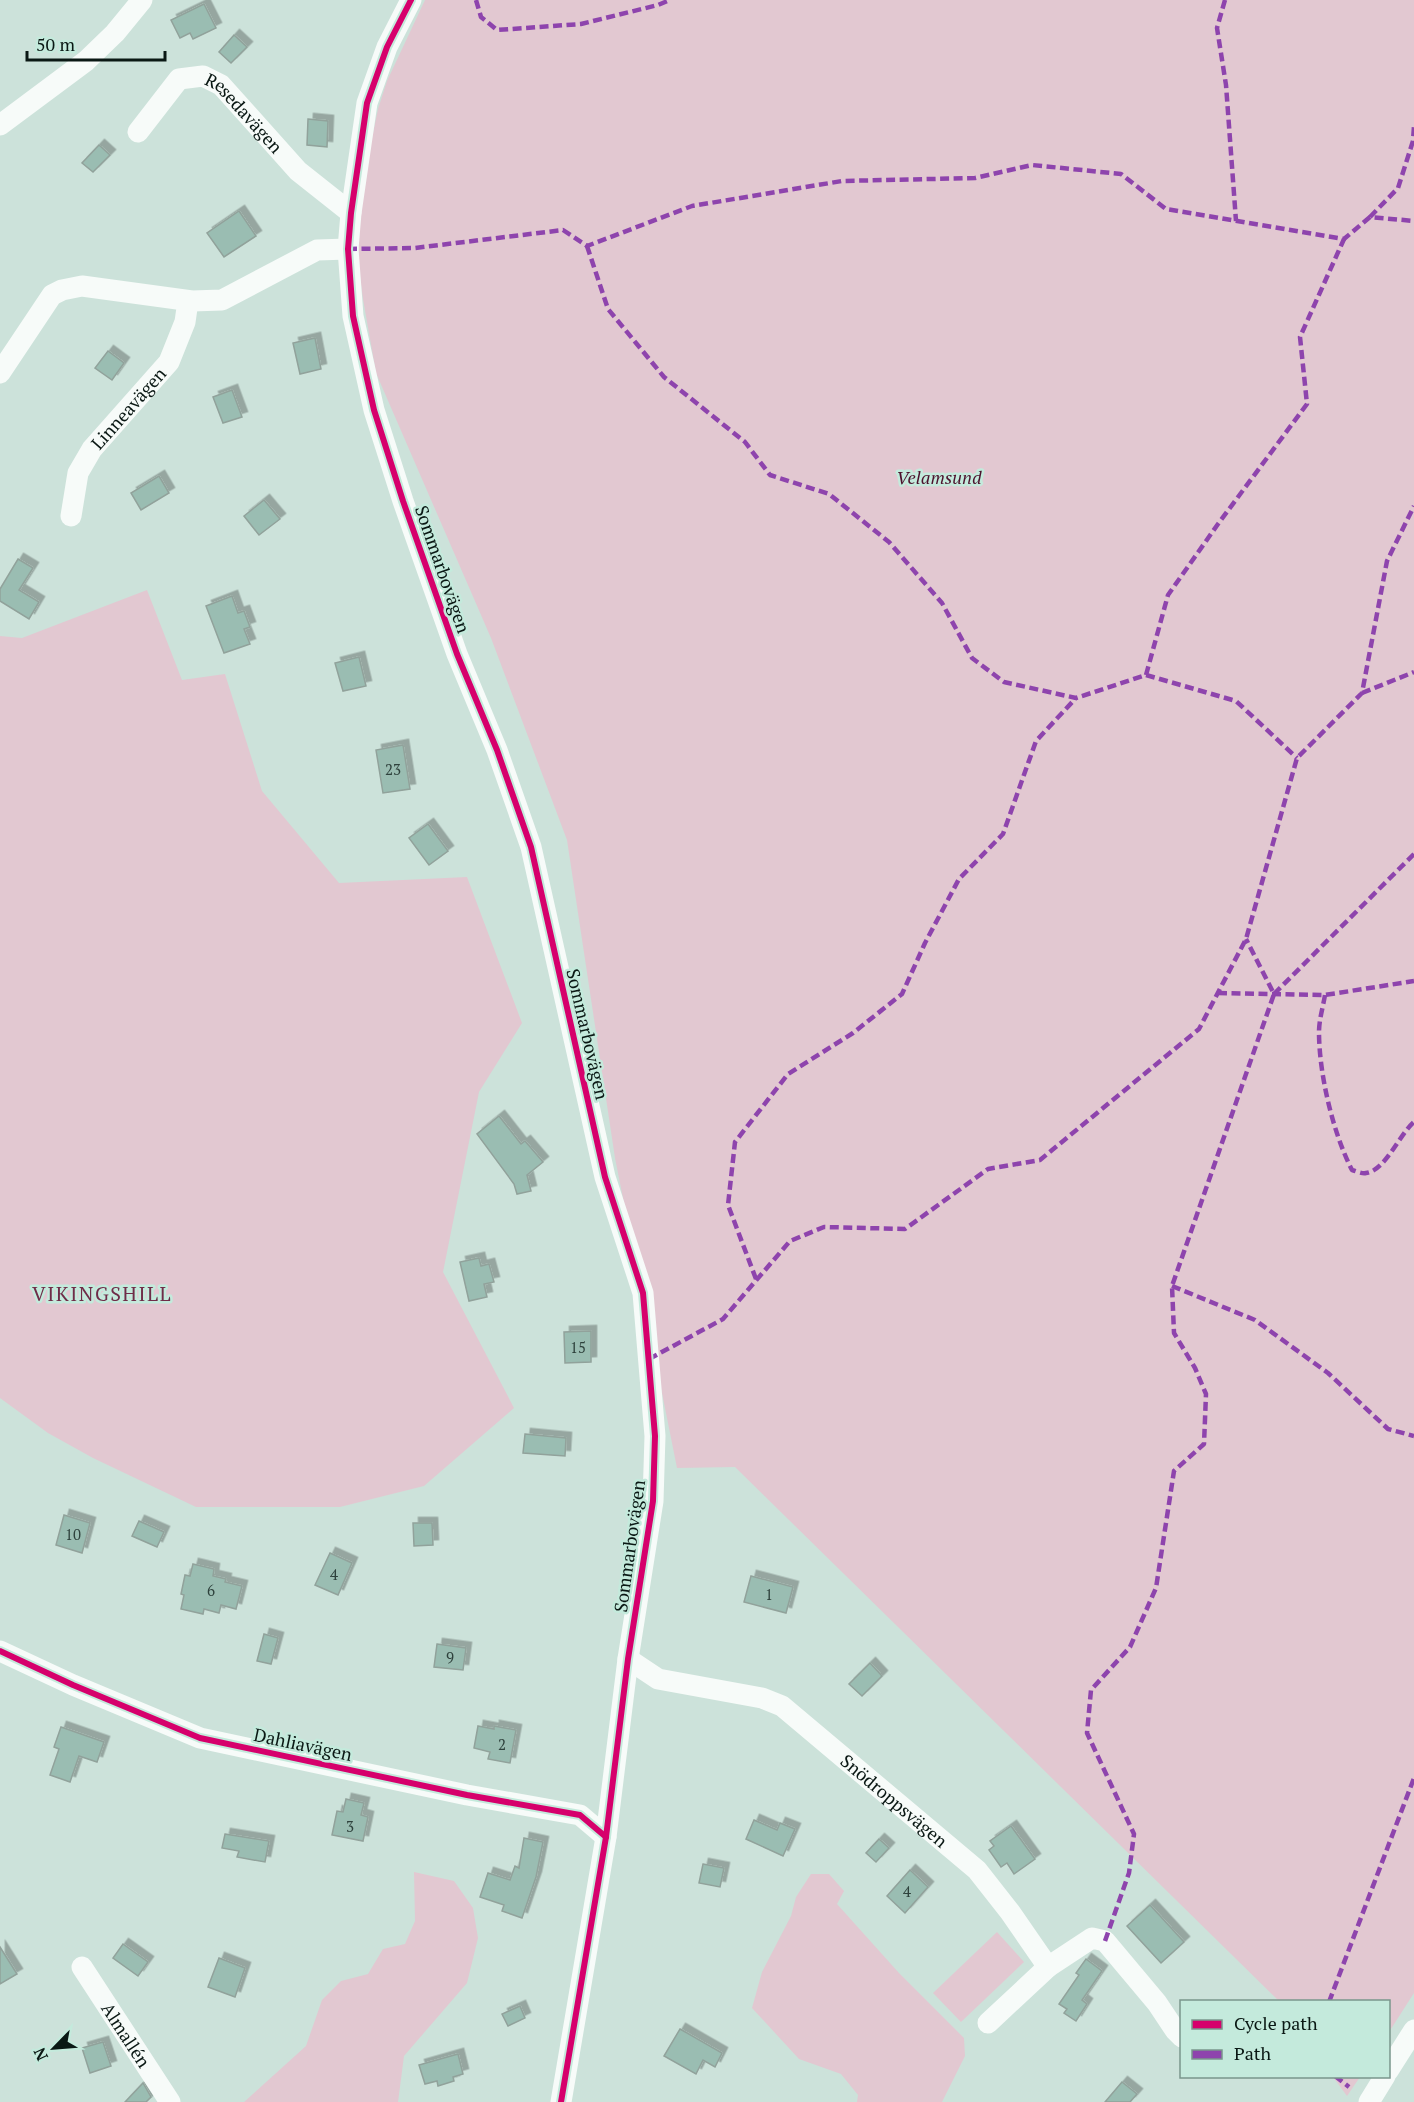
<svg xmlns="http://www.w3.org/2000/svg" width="1414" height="2102" font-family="'PT Serif',serif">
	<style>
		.green { fill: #e2c8d1 }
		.building { fill: #9abdb2; stroke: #91a29b; stroke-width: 1.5; filter: url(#shadow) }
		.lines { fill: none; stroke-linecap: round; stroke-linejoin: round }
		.minor { stroke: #f7fbf9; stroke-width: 21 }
		.quiet { stroke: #8e44ad; stroke-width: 4.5; stroke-dasharray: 9 4.5; stroke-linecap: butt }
		.cycleway-casing { stroke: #c4eadc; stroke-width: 10 }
		.cycleway { stroke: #d6006c; stroke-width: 6 }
		.labels { text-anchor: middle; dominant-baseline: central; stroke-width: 5; stroke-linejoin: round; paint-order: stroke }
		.number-label { font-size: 15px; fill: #2e413c }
		.street-label { font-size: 18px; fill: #0a1814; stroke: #c4eadc }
		.park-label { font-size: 18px; font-style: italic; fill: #4c112c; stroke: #c4eadc }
		.neighbourhood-label { font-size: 20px; letter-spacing: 1.5px; fill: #6f2c48; stroke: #c4eadc }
	</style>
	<defs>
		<filter id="shadow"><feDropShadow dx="5.5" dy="-5.5" stdDeviation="0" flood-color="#0004"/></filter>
	</defs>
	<rect width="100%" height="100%" fill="#cce2da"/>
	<g class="green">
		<polygon points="425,0 1414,0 1414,1993 1389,2032 1388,2002 1279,2001 735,1467 677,1468 615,1158 567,840 491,638 376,373 363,299 358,262 362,187 378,109 387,81"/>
		<polygon points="147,590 182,680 225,674 262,791 339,883 467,877 522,1023 479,1092 443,1272 514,1408 424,1486 340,1507 196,1507 93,1458 48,1433 0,1398 0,636 22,638"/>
		<polygon points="414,1872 454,1881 473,1908 478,1938 467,1983 404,2056 398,2102 244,2102 306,2046 322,2000 341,1981 368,1974 383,1949 405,1944 415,1921"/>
		<polygon points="811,1874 829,1874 844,1891 837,1904 899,1973 964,2038 965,2056 942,2102 857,2102 858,2095 841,2074 799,2059 752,2008 762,1972 791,1916 796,1897"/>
		<polygon points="997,1932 1024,1962 961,2022 933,1993"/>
		<polygon points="1333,2077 1360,2077 1347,2096"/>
	</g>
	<g class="building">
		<polygon points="204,4 216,28 193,39 190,33 180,38 171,20"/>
		<polygon points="234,35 247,47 231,63 219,52"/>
		<polygon points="308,119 328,121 327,147 307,145"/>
		<polygon points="99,145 110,155 93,172 82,163"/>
		<polygon points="239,211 256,236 224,257 207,233"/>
		<polygon points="315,338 321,369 300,374 293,343"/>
		<polygon points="108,351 124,363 112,380 95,368"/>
		<polygon points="232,390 242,417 223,423 213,397"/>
		<polygon points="159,476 169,493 141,510 131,493"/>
		<polygon points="264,500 280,519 259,535 244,516"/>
		<polygon points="18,559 33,568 19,590 39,602 29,619 0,601 0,589"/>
		<polygon points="232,596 238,613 244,611 250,627 244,629 250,644 224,653 206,606"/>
		<polygon points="359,657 366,686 343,691 335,663"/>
		<polygon points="403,745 410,789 383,793 376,750"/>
		<polygon points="428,824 448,851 429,865 409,838"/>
		<polygon points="499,1116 521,1144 525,1141 543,1162 527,1175 531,1191 517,1194 514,1184 477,1134"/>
		<polygon points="479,1258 481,1266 489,1264 494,1282 484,1284 487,1297 469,1301 460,1262"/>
		<polygon points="591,1331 591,1362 565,1363 564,1332"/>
		<polygon points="525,1434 566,1438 565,1456 523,1453"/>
		<polygon points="64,1515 90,1523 82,1553 56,1545"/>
		<polygon points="139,1521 164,1532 157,1547 132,1536"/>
		<polygon points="413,1523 432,1523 433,1545 414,1546"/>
		<polygon points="330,1553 352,1563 338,1595 315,1585"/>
		<polygon points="193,1564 214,1569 213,1576 226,1579 225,1582 242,1586 236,1609 221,1605 219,1613 204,1609 203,1614 181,1609 184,1595 181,1594 185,1575 190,1576"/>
		<polygon points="751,1576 793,1587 786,1613 744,1602"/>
		<polygon points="264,1634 278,1638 271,1664 257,1661"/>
		<polygon points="437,1644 466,1648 463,1670 434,1667"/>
		<polygon points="870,1663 882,1676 862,1696 849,1684"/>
		<polygon points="478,1726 494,1729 494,1726 516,1730 510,1763 488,1759 490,1752 474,1748"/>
		<polygon points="61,1727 104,1742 97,1762 79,1756 70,1782 50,1775 59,1749 54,1747"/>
		<polygon points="346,1799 364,1803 361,1815 368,1817 363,1841 332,1835 337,1811 343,1812"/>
		<polygon points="754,1820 777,1830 780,1823 795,1829 783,1856 746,1839"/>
		<polygon points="1011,1826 1035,1859 1014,1874 1007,1863 1001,1867 989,1850 994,1846 990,1841"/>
		<polygon points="225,1834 269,1841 265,1862 237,1857 239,1851 222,1848"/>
		<polygon points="524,1838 543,1842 536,1877 522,1918 502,1911 504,1905 480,1897 488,1873 510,1880 515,1866 519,1868"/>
		<polygon points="879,1839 889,1848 876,1862 866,1853"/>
		<polygon points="703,1864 724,1868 720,1887 699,1883"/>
		<polygon points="910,1870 928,1887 905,1913 887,1896"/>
		<polygon points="1150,1905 1184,1942 1161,1963 1127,1926"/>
		<polygon points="123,1944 148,1962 138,1976 113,1958"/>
		<polygon points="0,1947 17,1974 0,1984"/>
		<polygon points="219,1958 245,1968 235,1997 208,1987"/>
		<polygon points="1086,1959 1102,1971 1082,2000 1087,2004 1076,2021 1064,2013 1067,2009 1059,2004 1079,1975 1076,1973"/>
		<polygon points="520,2006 525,2018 508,2026 502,2014"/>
		<polygon points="680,2029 722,2053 715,2067 703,2060 696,2074 664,2056"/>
		<polygon points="103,2042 111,2066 90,2073 82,2048"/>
		<polygon points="458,2054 463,2074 453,2077 454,2081 438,2086 437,2081 425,2084 419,2065"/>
		<polygon points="1122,2082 1137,2094 1130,2102 1105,2102"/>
		<polygon points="143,2083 151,2097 146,2102 125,2102"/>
	</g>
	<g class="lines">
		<g class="minor">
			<polyline points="411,0 387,47 367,103 351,213 348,249 353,316 374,410 403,501 457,654 497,750 531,847 605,1177 643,1293 655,1436 653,1501 628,1659 606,1837 561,2102"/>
			<polyline points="0,125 86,61 115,33 142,0"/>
			<path id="s1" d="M138,132L179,79L203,76L221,85L298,171L351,213"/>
			<polyline points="0,373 52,295 62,290 82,286 192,301 222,300 317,250 348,249"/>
			<path id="s2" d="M71,516L78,473L92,449L169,362L185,322L188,301"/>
			<polyline points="0,1651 73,1685 200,1738 467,1795 580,1815 606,1837"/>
			<path id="s3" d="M628,1659L658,1679L762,1698L782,1706L977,1870L1010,1912L1048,1967L988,2023"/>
			<path id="s4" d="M82,1967L170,2102"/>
			<polyline points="1048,1967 1092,1938 1105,1941 1157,2003 1175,2030 1182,2037"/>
			<polyline points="1388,2071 1414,2030"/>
			<polyline points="1369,2102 1385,2076"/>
		</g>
		<g class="quiet">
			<polyline points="476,0 481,17 497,30 581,24 658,5 670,0"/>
			<polyline points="1225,0 1217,28 1226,85 1236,221"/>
			<polyline points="1370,217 1398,188 1413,141 1414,126"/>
			<polyline points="587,246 608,309 664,377 745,442 770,475 829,494 889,542 942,603 972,658 1004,682 1076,698 1146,675 1236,701 1297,758"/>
			<polyline points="348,249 415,248 563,230 587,246 692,206 842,181 975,178 1032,165 1121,174 1166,209 1344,239 1370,217 1414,221"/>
			<polyline points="1146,675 1168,595 1218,524 1307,404 1300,337 1344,239"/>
			<polyline points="1362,693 1414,672"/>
			<polyline points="1218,993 1325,995 1414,981"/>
			<polyline points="1274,994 1414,854"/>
			<path d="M1325,995C1323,1007 1319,1020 1319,1032C1319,1074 1333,1133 1352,1170C1356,1171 1362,1174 1366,1173C1385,1171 1399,1135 1414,1122"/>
			<polyline points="756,1279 728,1205 735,1142 788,1074 853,1033 902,994 925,943 959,879 1003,834 1036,741 1076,698"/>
			<polyline points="1172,1286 1255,1320 1328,1373 1388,1429 1414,1436"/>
			<polyline points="649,1359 723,1319 790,1241 824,1227 905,1229 988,1169 1040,1160 1199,1029 1246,939 1297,758 1362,693 1387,561 1414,506"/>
			<polyline points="1105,1941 1129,1873 1134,1834 1087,1733 1091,1690 1130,1647 1156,1588 1174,1471 1204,1444 1206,1394 1195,1368 1174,1333 1172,1286 1274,994 1246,939"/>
			<polyline points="1329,2002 1414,1778"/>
			<polyline points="1335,2076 1349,2087"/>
		</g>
		<defs>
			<g id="cycleway">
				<polyline points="411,0 387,47 367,103 351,213 348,249 353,316 374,410 403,501 457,654 497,750 531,847 605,1177 643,1293 655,1436 653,1501 628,1659 606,1837 561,2102"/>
				<polyline points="0,1651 73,1685 200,1738 467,1795 580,1815 606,1837"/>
			</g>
		</defs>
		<use href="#cycleway" class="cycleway-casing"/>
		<use href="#cycleway" class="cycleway"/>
	</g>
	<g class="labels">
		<g class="number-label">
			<text x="393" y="769">23</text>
			<text x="578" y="1347">15</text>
			<text x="73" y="1534">10</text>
			<text x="334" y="1574">4</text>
			<text x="211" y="1590">6</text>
			<text x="769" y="1594">1</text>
			<text x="450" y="1657">9</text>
			<text x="502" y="1744">2</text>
			<text x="350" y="1826">3</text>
			<text x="907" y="1891">4</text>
		</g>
		<g class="street-label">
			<text stroke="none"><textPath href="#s1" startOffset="147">Resedavägen</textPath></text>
			<text stroke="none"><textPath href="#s2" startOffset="126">Linneavägen</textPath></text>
			<text transform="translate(443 569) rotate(71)">Sommarbovägen</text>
			<text transform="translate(588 1034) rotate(77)">Sommarbovägen</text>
			<text transform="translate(629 1546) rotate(-82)">Sommarbovägen</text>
			<text transform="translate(303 1744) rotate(12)">Dahliavägen</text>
			<text stroke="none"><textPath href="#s3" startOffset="310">Snödroppsvägen</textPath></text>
			<text stroke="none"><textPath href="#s4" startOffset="81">Almallén</textPath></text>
		</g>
		<g class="park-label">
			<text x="939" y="477">Velamsund</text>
		</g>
		<g class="neighbourhood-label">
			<text x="102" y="1293">VIKINGSHILL</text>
		</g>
	</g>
	<rect x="1180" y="2000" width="210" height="78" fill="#c4eadc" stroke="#7a968c" stroke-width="1.5"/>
	<rect x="1192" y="2020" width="30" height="9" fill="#d6006c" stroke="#7a968c" stroke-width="1.5"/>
	<text x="1234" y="2030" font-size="18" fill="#0a1814">Cycle path</text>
	<rect x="1192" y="2050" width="30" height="9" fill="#8e44ad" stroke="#7a968c" stroke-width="1.5"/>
	<text x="1234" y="2060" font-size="18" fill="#0a1814">Path</text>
	<g transform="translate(54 2048) rotate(245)" stroke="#c4eadc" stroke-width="4.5" paint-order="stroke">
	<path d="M0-4.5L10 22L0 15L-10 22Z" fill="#0a1814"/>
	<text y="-9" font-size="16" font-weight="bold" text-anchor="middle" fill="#0a1814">N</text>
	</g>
	<path d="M27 51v9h138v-9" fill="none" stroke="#0a1814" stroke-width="3"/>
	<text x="36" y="51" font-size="18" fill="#0a1814" stroke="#c4eadc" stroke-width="4.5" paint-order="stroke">50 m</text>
</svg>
